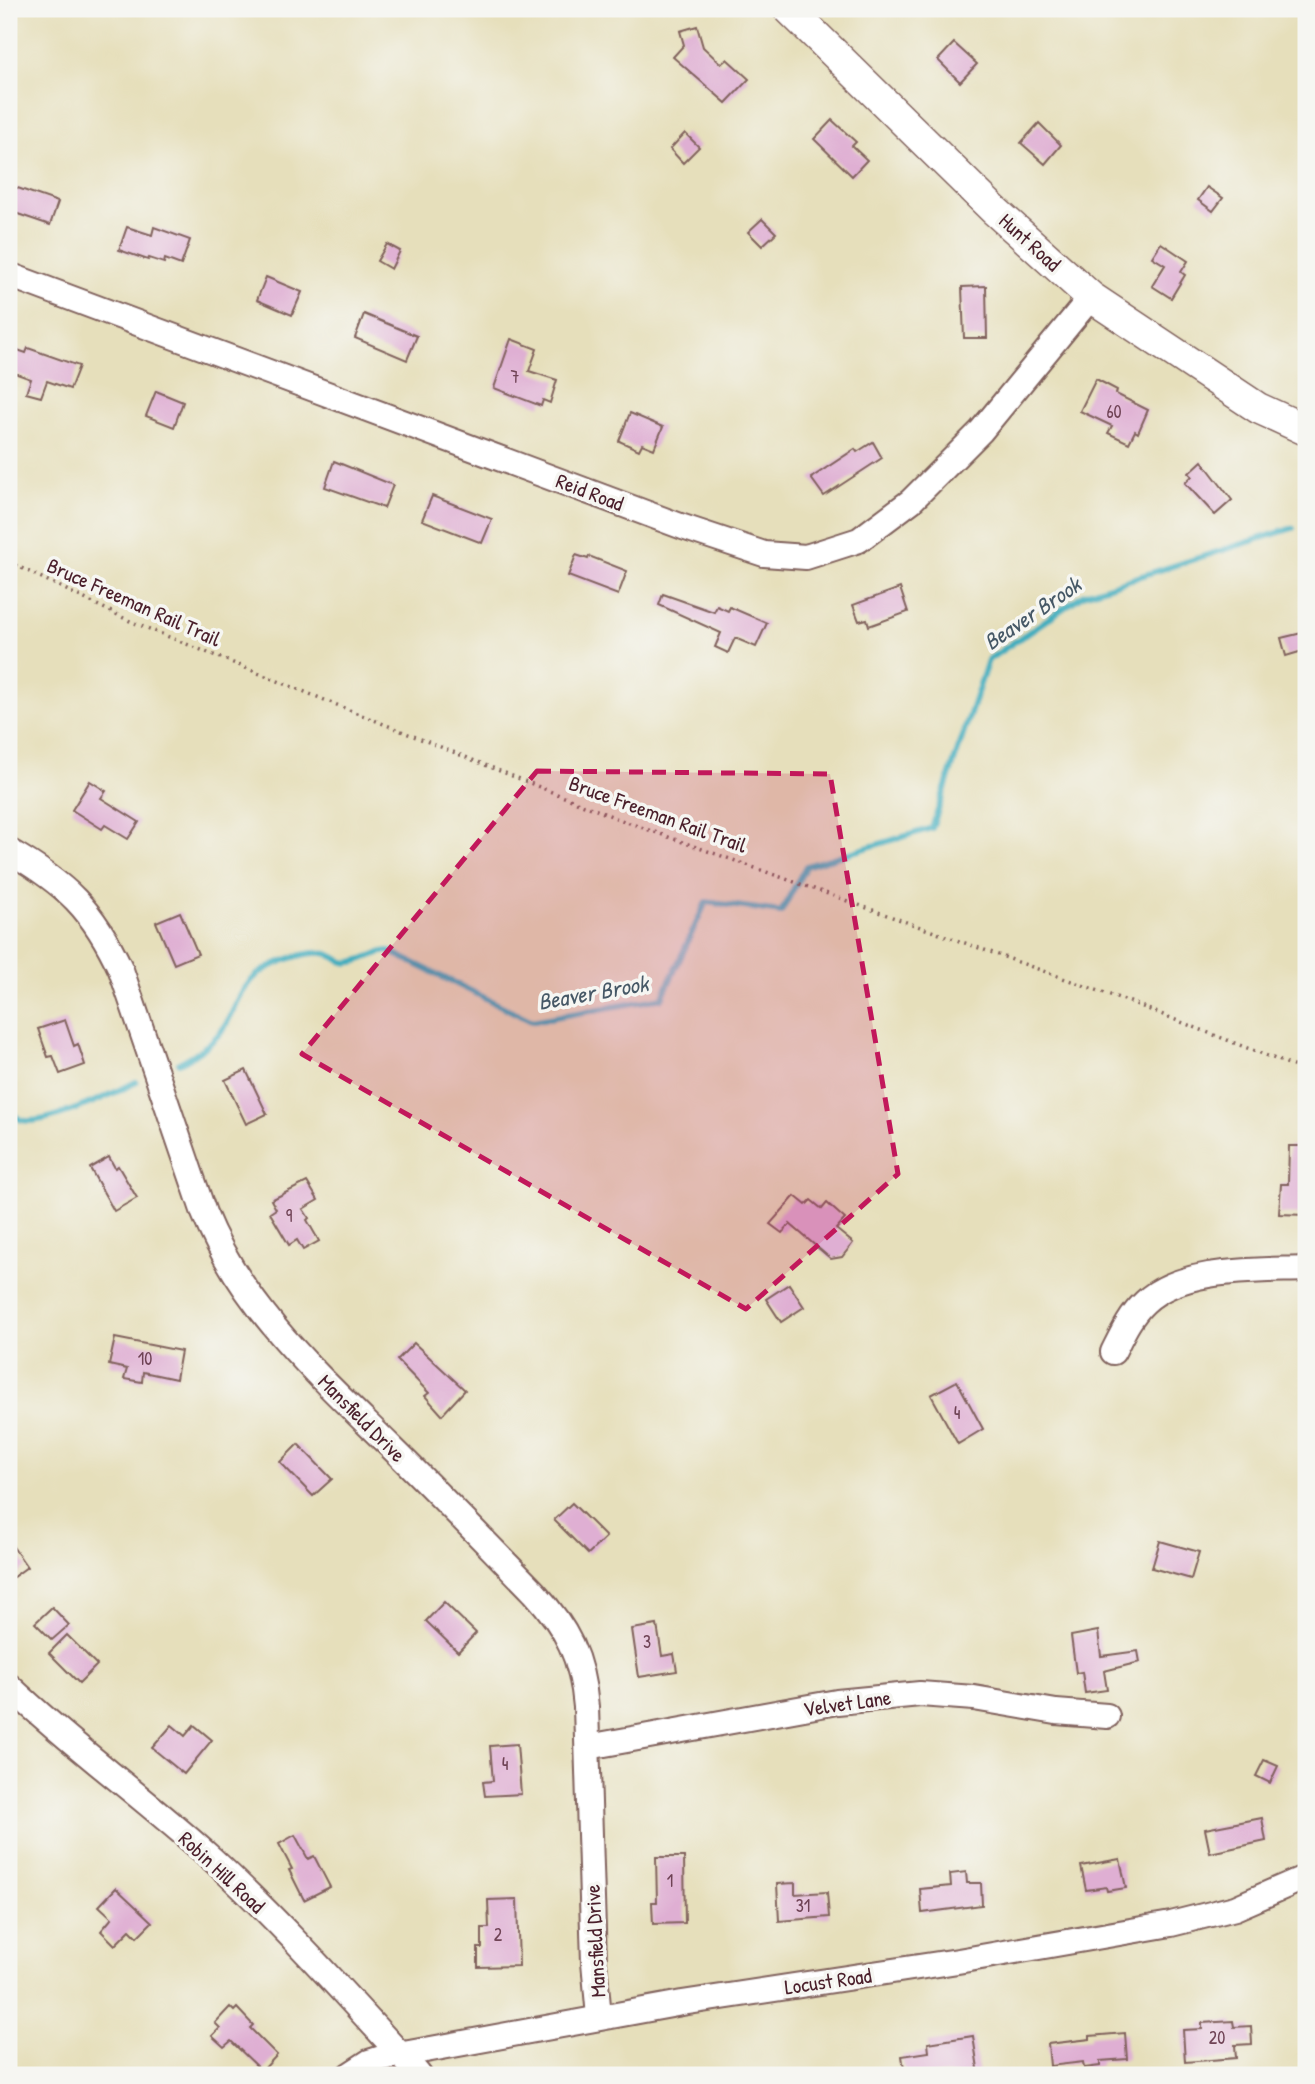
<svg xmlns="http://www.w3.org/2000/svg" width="1315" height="2084" font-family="'Patrick Hand',sans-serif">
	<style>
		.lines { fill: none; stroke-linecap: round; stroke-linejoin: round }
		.stream { stroke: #40adbe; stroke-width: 6 }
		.building { fill: #dfafd3 }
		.minor-casing { stroke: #81625d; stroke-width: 28 }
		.tertiary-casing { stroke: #81625d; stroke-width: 33 }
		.path { stroke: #81625d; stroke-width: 3.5; stroke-dasharray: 2 5; stroke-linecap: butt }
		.minor { stroke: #fff; stroke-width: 24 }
		.tertiary { stroke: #fff; stroke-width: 30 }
		.marked { fill: #c2185b; fill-opacity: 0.2; stroke: #c2185b; stroke-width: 5; stroke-dasharray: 14 9; stroke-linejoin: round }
		.labels { text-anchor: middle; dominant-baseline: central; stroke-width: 7; stroke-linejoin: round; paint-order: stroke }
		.number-label { font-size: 18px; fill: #6f4355 }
		.street-label { font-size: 21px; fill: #4a1f2b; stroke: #f6f6f2 }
		.water-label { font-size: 23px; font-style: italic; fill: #465866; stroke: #f6f6f2 }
	</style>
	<rect width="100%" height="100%" fill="#f6f6f2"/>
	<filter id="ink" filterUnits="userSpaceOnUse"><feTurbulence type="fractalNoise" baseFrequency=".0143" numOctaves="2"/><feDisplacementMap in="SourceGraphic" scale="14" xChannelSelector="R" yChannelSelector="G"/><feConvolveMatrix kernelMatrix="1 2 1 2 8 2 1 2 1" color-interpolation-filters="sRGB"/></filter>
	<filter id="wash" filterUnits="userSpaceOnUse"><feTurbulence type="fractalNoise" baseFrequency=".00686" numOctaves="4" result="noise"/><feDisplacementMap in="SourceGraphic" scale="28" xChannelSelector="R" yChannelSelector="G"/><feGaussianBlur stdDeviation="1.57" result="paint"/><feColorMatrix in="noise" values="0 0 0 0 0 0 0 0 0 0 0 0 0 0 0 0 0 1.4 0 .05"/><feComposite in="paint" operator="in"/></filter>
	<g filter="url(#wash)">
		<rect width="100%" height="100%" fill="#e6dfbb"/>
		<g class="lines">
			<g class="stream">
				<path d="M179,1063C197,1054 214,1043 225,1026C234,1011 240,991 253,979C266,965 309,948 328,954C336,957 344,965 353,962C366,959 374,953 389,951L532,1021L662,998L706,902L781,912L806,866L932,828L988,660L1084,594L1293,528"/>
				<path d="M9,1111C12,1114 17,1118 22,1120C43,1127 115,1093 136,1082"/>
			</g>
		</g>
		<g id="blocks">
			<g class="building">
				<polygon points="697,26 703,47 721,64 727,59 749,79 726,103 673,57 684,45 680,31"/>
				<polygon points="954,43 977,64 960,82 938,60"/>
				<polygon points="832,120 856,142 852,146 867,160 852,176 814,139"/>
				<polygon points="1039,123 1061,145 1045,164 1021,143"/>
				<polygon points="685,133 699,147 683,163 670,149"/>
				<polygon points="9,185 58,202 50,225 9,211"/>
				<polygon points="1207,187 1223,198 1213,211 1198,200"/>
				<polygon points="762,219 776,233 762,246 748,232"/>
				<polygon points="127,227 152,235 154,227 190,240 181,265 165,259 164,263 149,258 148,260 119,250"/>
				<polygon points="1161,243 1188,261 1181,272 1185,275 1171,298 1152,286 1165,265 1152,257"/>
				<polygon points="387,244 400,251 391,269 377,261"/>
				<polygon points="266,277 302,292 292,315 257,300"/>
				<polygon points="986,286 987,338 964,338 962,287"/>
				<polygon points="364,314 417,336 407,360 355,338"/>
				<polygon points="511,339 537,349 529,371 557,380 550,403 543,400 541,406 494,388"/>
				<polygon points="9,347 26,353 28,348 79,366 70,389 47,381 41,397 26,393 31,379 9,371"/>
				<polygon points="1096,379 1117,390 1116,394 1148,410 1138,433 1135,431 1129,443 1108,433 1112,426 1080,411"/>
				<polygon points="156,391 183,402 174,427 146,416"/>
				<polygon points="630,413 663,427 654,449 642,444 639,450 619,441"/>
				<polygon points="873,442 882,458 824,496 811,478 855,449 857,452"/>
				<polygon points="334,461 393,485 384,508 325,487"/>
				<polygon points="1202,461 1232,500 1215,515 1185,483 1192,476 1189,473"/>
				<polygon points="432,496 492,519 482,543 422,520"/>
				<polygon points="576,555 588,559 589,556 627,571 618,595 568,576"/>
				<polygon points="900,588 908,612 869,626 867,619 859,621 853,605"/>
				<polygon points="663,594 714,612 717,606 728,611 730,607 767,623 756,647 735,638 728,653 715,647 721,633 659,605"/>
				<polygon points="1306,632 1306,650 1286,656 1281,638"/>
				<polygon points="90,781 106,791 101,798 139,822 128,839 105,825 102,829 72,810"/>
				<polygon points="180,912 198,954 174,964 156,922"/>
				<polygon points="65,1020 74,1046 78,1044 85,1065 60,1074 53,1056 48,1057 38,1029"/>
				<polygon points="246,1070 267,1114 246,1124 225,1080"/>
				<polygon points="1289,1146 1306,1146 1305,1215 1279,1214 1281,1184 1288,1184"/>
				<polygon points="109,1157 115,1168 118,1166 137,1198 114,1211 90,1168"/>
				<polygon points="307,1182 318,1200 303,1209 309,1218 307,1220 319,1241 303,1250 297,1240 289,1245 270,1213 276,1209 271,1200"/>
				<polygon points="795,1196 806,1205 811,1200 822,1209 827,1203 845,1219 836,1229 853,1243 842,1257 831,1259 790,1224 782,1233 770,1224"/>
				<polygon points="789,1284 804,1307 781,1322 766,1299"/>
				<polygon points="115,1338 181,1351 176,1379 143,1372 142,1382 124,1379 127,1369 109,1365"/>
				<polygon points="414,1343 465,1390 442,1415 425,1396 429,1393 397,1360"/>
				<polygon points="957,1381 983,1429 958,1444 931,1395"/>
				<polygon points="298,1444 332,1479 313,1496 280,1462"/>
				<polygon points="572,1503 606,1537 588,1554 554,1520"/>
				<polygon points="9,1541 27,1567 9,1580"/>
				<polygon points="1160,1541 1199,1552 1191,1579 1152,1568"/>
				<polygon points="444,1602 476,1633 458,1652 426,1621"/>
				<polygon points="52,1607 69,1625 52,1640 35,1623"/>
				<polygon points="657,1625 662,1656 674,1654 677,1671 639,1677 632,1629"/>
				<polygon points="1098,1631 1101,1656 1138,1651 1140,1662 1104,1671 1107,1690 1085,1693 1082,1672 1076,1673 1071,1636"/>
				<polygon points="67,1635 97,1665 79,1683 49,1653"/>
				<polygon points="172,1725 185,1736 194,1725 212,1740 184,1774 152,1748"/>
				<polygon points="517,1744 521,1794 485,1796 483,1782 493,1781 490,1746"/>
				<polygon points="1264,1760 1278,1766 1270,1783 1256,1776"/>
				<polygon points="1262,1818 1266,1841 1210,1853 1205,1829"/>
				<polygon points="295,1835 308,1859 314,1856 330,1887 304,1900 289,1870 292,1869 279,1844"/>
				<polygon points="656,1857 684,1857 685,1923 653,1924 652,1902 657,1902"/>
				<polygon points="1120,1859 1126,1888 1107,1891 1106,1887 1086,1890 1081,1866"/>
				<polygon points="966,1872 967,1883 981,1883 982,1905 922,1913 920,1889 951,1886 950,1874"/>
				<polygon points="795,1883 795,1894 827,1892 829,1917 779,1921 777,1884"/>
				<polygon points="116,1888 152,1922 137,1937 130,1930 115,1945 101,1931 112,1918 99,1906"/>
				<polygon points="517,1899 519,1966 478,1967 478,1948 482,1948 482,1928 489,1928 488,1900"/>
				<polygon points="230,2007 234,2011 237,2008 253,2025 250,2028 277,2055 262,2071 231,2041 224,2047 212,2036 220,2028 215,2023"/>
				<polygon points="1233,2021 1234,2027 1251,2026 1252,2044 1235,2045 1236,2058 1185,2062 1183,2030 1202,2029 1202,2023"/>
				<polygon points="1125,2033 1127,2059 1100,2061 1100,2066 1084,2068 1083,2062 1050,2066 1048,2044 1090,2039 1090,2036"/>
				<polygon points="973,2036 979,2075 905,2075 902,2056 929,2052 928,2043"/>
			</g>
		</g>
	</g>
	<g filter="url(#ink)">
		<use href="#blocks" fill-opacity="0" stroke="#81625d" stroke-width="2"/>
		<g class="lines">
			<defs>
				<g id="minor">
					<polyline points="9,275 683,527 764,554 806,557 859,540 911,501 981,431 1091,297"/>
					<path d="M9,851C66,884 93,909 121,970L204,1213C243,1309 319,1376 392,1448C440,1495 487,1544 534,1592C567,1628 582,1658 586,1707L594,1962L599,2017"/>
					<path d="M1113,1352C1122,1334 1130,1316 1145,1302C1182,1267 1258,1271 1306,1269"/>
					<path d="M9,1686C73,1747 146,1799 212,1859C285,1926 352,2002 419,2075"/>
					<polyline points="588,1747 837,1702 920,1694 974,1698 1056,1712 1107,1716"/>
					<polyline points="349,2075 369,2062 382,2058 682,2003 958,1961 1171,1924 1235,1908 1306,1877"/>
				</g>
				<polyline id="tertiary" points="789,9 993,209 1091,297 1258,408 1306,430"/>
			</defs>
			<use href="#minor" class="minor-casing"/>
			<use href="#tertiary" class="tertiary-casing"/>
			<polyline class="path" points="9,562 132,622 621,820 1130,1002 1306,1071"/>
			<use href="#minor" class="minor"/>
			<use href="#tertiary" class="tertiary"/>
		</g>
	</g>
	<path class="marked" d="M537,771L830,774L898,1174L746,1309L302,1054Z"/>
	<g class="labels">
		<g class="number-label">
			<text x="515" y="376">7</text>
			<text x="1114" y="411">60</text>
			<text x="289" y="1215">9</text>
			<text x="145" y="1358">10</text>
			<text x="957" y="1412">4</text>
			<text x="647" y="1641">3</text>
			<text x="505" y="1763">4</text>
			<text x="670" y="1880">1</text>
			<text x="803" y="1905">31</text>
			<text x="498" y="1934">2</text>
			<text x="1217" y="2037">20</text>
		</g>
		<g class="street-label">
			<text transform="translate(1030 242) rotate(42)">Hunt Road</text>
			<text transform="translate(590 492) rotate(21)">Reid Road</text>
			<text transform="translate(134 602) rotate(24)">Bruce Freeman Rail Trail</text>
			<text transform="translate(658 814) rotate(20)">Bruce Freeman Rail Trail</text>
			<text transform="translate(362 1418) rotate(45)">Mansfield Drive</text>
			<text transform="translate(847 1703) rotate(-8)">Velvet Lane</text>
			<text transform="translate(222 1872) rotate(43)">Robin Hill Road</text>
			<text transform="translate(595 1941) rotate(-93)">Mansfield Drive</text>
			<text transform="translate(828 1981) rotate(-8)">Locust Road</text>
		</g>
		<g class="water-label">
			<text transform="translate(1032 613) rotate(-34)">Beaver Brook</text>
			<text transform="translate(593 992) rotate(-10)">Beaver Brook</text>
		</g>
	</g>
	<rect width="1315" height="2084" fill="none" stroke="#f6f6f2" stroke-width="35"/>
</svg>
